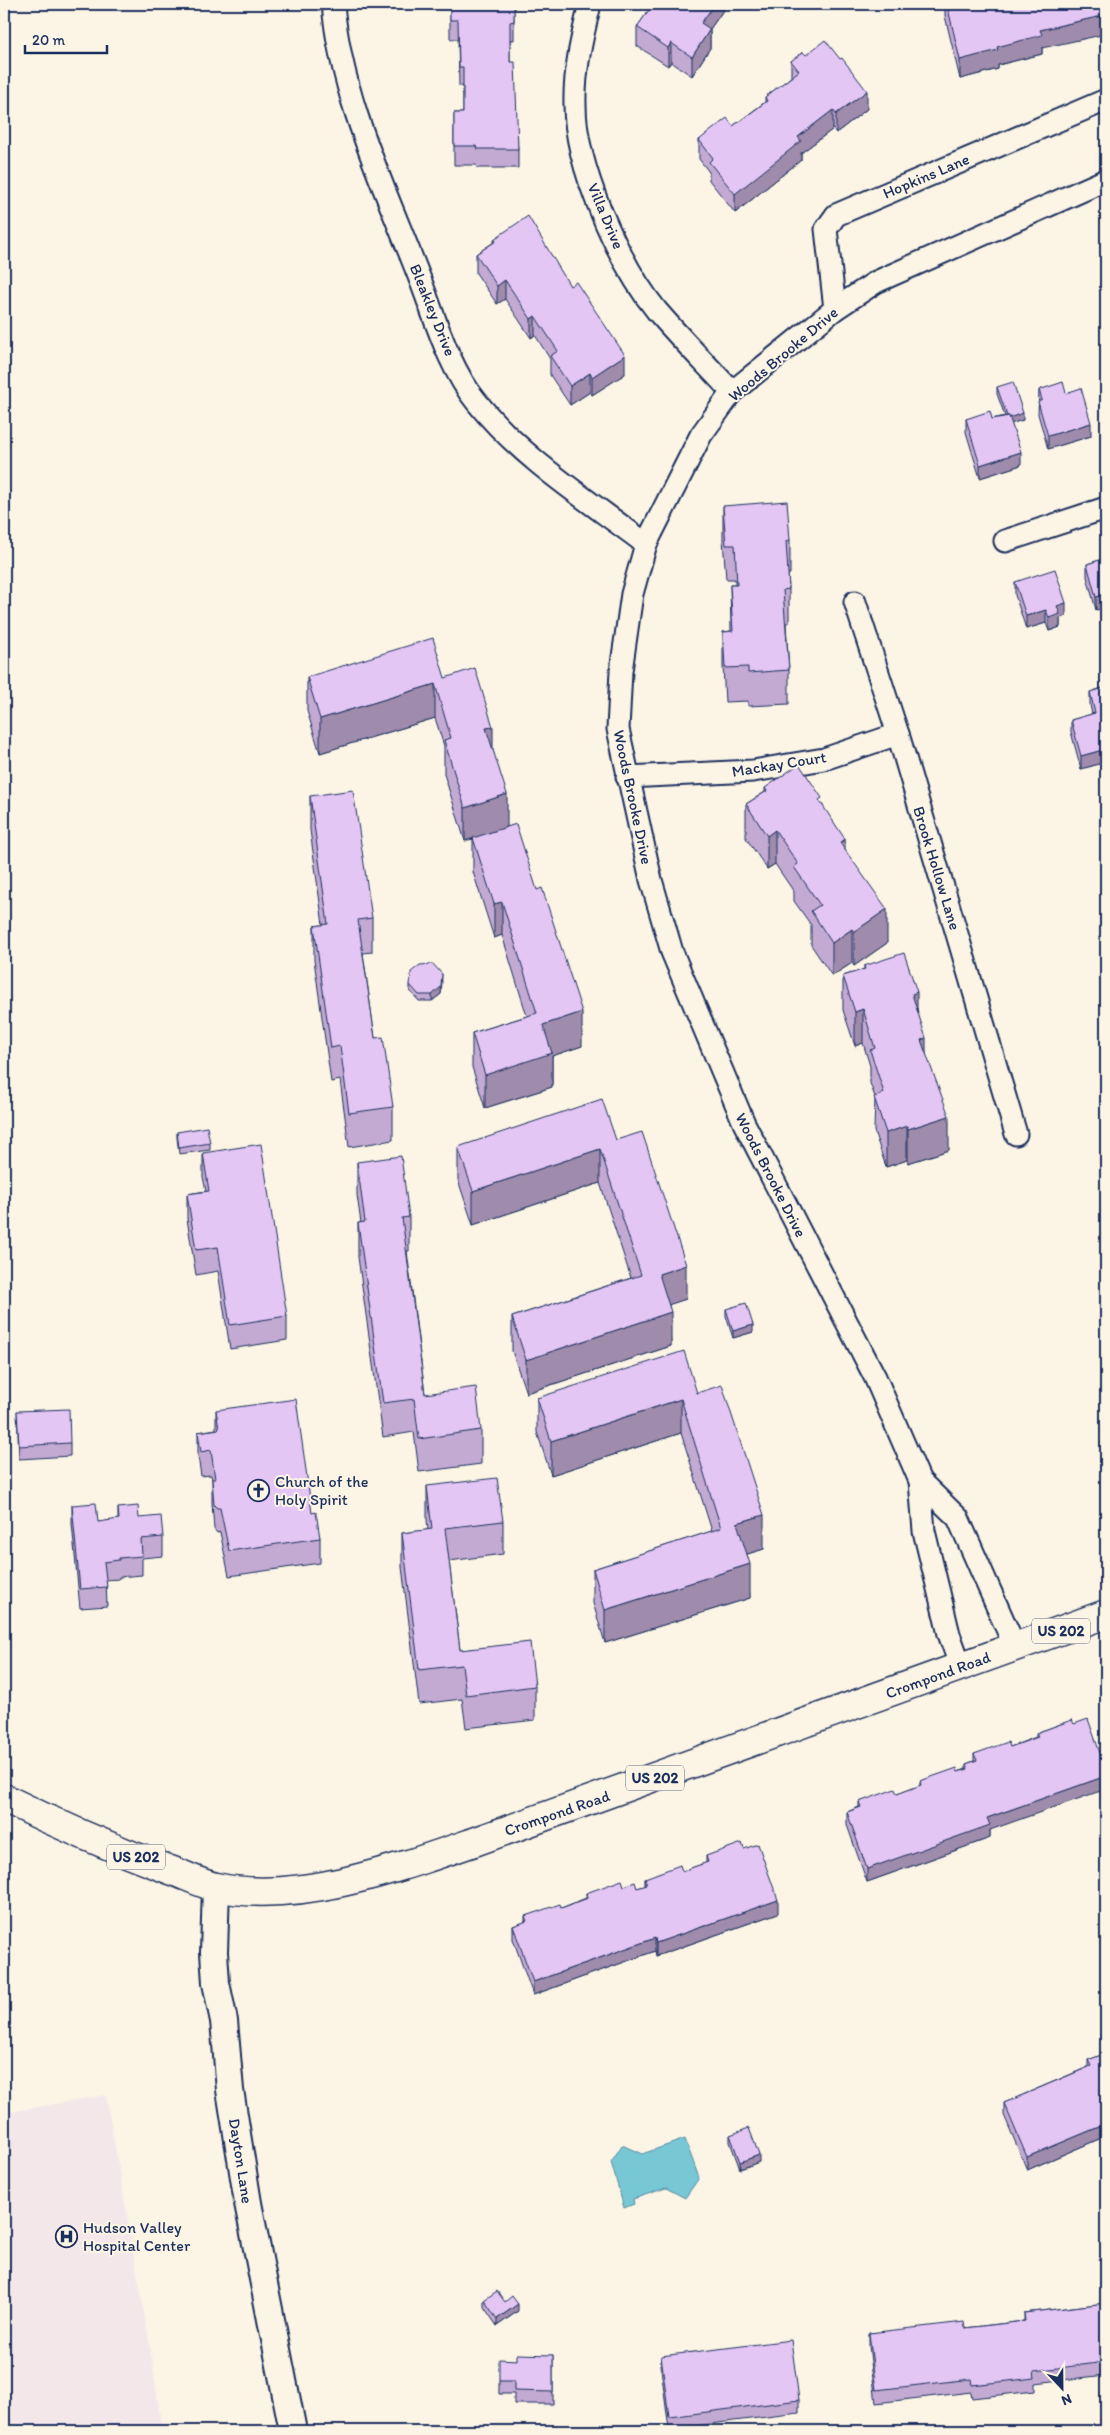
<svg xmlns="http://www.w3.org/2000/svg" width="1110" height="2435" font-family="Itim,sans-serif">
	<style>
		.built { fill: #f4e7ea }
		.water { fill: #78c7d5; stroke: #538aa5 }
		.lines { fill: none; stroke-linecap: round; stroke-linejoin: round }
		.minor-casing { stroke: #1b2f5e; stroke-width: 25 }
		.tertiary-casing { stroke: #1b2f5e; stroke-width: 30 }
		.primary-casing { stroke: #1b2f5e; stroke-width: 31 }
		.minor { stroke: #fcf5e5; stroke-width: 21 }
		.tertiary { stroke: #fcf5e5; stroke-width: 26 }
		.primary { stroke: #fcf5e5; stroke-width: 28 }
		.wall { fill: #c3aad2; stroke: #1b2f5e }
		.shaded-wall { fill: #9f8bab; stroke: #1b2f5e }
		.building { fill: #e3c6f4; stroke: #1b2f5e }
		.labels { text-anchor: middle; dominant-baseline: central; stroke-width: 4; stroke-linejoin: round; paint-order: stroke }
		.shield { fill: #fcf5e5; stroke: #5e6a86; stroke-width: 1 }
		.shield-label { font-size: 15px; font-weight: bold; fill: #1b2f5e }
		.street-label { font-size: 16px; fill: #1b2f5e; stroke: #fcf5e5 }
		.poi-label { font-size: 16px; fill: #1b2f5e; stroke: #fcf5e5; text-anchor: start }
	</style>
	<rect width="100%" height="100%" fill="#fcf5e5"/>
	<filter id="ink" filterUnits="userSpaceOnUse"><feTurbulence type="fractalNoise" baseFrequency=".02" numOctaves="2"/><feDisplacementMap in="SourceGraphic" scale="10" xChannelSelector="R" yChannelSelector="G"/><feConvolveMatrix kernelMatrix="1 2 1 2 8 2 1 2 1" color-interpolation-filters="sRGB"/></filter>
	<g filter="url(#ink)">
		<polygon class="built" points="106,2095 152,2358 162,2431 4,2431 4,2113"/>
		<polygon class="water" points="685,2139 699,2178 685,2198 666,2188 633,2199 634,2204 624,2208 611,2162 622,2145 642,2154"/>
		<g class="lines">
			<defs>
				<g id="minor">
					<path d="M333,4C341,98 384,186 418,274C434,314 448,367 476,401C522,459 588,500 646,544"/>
					<path d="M590,4C582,38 574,70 575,105C575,166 619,264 657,311C681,339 707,365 732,392"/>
					<polyline points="835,309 826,229 836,215 1106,100"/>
					<polyline points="1005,541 1106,508"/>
					<polyline points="855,602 898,734 1016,1134"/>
					<polyline points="627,777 753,771 824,759 898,734"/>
					<polyline points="920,1481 958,1518 1015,1647"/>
					<polyline points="961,1667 949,1634 924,1531 920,1481 875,1377 744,1123 672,952 651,880 618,729 621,671 632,594 646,544 701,435 732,392 835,309 876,282 1106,180"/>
				</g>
				<polyline id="tertiary" points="216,1887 214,1952 216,1983 224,2021 230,2090 248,2203 293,2431"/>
				<path id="primary" d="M4,1798C58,1825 114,1849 170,1870C185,1875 201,1884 216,1887C296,1905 399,1868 474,1842L1106,1614"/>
			</defs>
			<use href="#minor" class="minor-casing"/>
			<use href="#tertiary" class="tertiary-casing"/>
			<use href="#primary" class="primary-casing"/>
			<use href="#minor" class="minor"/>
			<use href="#tertiary" class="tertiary"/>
			<use href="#primary" class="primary"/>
		</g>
		<g class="wall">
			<polygon points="450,4 514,4 514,40 510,40 510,62 518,149 518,168 477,168 476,165 454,165 454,113 463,113 463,86 459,86 458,39 450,39"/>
			<polygon points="653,4 733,4 730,9 726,6 710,29 710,48 692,76 671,62 668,66 637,46 637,27"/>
			<polygon points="945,4 1106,4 1042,48 1042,54 998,65 998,69 960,79 945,16"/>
			<polygon points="806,55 867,109 836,133 833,129 801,153 801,160 735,213 709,180 709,172 699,159 699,140 733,126 765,102 765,97 791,77 791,61"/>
			<polygon points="494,239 570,286 625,374 592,395 590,392 570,405 550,375 550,359 535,335 531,338 505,299 497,304 476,273 476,254 494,242"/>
			<polygon points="997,387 1023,420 1011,423 1021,465 980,478 966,432 966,419 992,419 1005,416 997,394"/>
			<polygon points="1039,390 1091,436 1048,449 1038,414"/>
			<polygon points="723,506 790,540 790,574 788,574 789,589 789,623 786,623 789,670 789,704 748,706 748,701 725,702 723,666 723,632 731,631 730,585 735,585 735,579 726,579 723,540"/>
			<polygon points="1106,558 1096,610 1087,577 1087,564"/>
			<polygon points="1015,582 1066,616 1060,618 1060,627 1049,631 1046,623 1026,629 1015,595"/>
			<polygon points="307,677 445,678 493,750 507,827 582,1046 552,1056 552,1087 485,1108 472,1067 472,1033 527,1016 502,935 494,938 473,872 473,839 465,841 444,774 444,746 435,718 320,753 307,711"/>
			<polygon points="1106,687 1106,762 1081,769 1071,732 1071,720 1092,714 1090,705 1090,692"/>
			<polygon points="765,788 822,804 845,851 887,943 854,966 852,963 832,976 811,945 811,925 794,901 794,892 775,864 767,869 746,838 746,804 765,792"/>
			<polygon points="310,796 372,918 372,952 363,953 375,1038 393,1107 393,1140 349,1147 340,1080 331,1082 314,960 314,926 323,925 310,830"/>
			<polygon points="864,966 917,1008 926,1054 949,1150 908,1163 907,1160 886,1167 874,1131 875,1097 870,1083 870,1066 863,1043 855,1046 843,1010 843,976 864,969"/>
			<polygon points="442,981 441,994 432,1001 419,1001 410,991 410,985"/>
			<polygon points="177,1132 210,1143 210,1150 179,1154 177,1138"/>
			<polygon points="616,1140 686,1299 669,1304 671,1346 526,1393 512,1351 512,1317 631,1278 600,1183 473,1225 458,1180 458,1147"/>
			<polygon points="203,1153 287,1316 287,1340 230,1349 218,1271 196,1275 187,1219 187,1194 206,1191 203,1177"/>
			<polygon points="357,1162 409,1217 409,1251 407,1251 425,1394 481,1430 481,1464 419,1472 414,1432 383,1437 358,1257 358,1223 361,1223 357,1195"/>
			<polygon points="726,1309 753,1332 733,1338 726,1316"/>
			<polygon points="697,1393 764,1549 747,1554 750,1598 605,1643 593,1603 593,1569 712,1531 681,1433 551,1475 537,1432 537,1398"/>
			<polygon points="216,1410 312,1513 320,1538 320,1563 229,1576 220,1532 217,1533 214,1529 212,1503 212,1480 211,1475 201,1476 198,1456 198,1432 216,1429"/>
			<polygon points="17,1411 70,1443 70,1456 19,1459"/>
			<polygon points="427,1486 503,1521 503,1554 449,1561 460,1650 535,1686 535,1720 466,1728 462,1699 419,1704 402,1567 402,1533 428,1530 427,1520"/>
			<polygon points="72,1505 98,1522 118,1520 118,1508 139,1518 163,1537 163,1556 142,1558 142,1575 119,1577 119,1579 106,1580 107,1606 80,1608 72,1524"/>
			<polygon points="1072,1720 990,1830 990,1838 867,1882 847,1825 847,1812 859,1807 859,1802 897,1794 920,1786 920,1781 958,1772 966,1769 966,1764 974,1761 974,1754 1010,1747 1036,1737 1036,1733"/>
			<polygon points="744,1849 778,1913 656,1956 655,1951 533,1995 513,1939 513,1926 525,1922 525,1916 561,1908 586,1898 586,1893 624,1886 637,1888 645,1886 645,1878 682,1871 706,1863 706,1856"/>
			<polygon points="1106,2048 1106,2136 1027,2170 1004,2115 1004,2103 1088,2067 1088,2060 1102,2055 1102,2049"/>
			<polygon points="730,2135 759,2162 740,2169 730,2142"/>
			<polygon points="484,2300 505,2302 518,2311 497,2326 484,2307"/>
			<polygon points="1106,2303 1106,2375 1035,2383 1035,2391 972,2398 971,2392 876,2403 869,2346 869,2333 965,2328 1024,2321 1024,2313"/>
			<polygon points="553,2355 553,2404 514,2404 514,2394 499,2394 499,2381 517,2360"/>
			<polygon points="661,2356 799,2400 799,2413 669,2429 661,2369"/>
		</g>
		<g class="shaded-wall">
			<polygon points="715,4 726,4 726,6 701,42 701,23"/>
			<polygon points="1106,15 1106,34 1042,48 1042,54 998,65 998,69 960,79 960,60 1040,30"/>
			<polygon points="710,29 710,48 692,76 692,57"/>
			<polygon points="671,43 671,62 668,66 668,48"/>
			<polygon points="867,91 867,109 836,133 836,114"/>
			<polygon points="833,110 833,129 801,153 801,160 735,213 735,194 798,137"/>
			<polygon points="505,280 505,299 497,304 497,286"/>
			<polygon points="535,316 535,335 531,338 531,319"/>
			<polygon points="625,355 625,374 592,395 592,377"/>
			<polygon points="590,373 590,392 570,405 570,386"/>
			<polygon points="1023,413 1023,420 1007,425 1007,418"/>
			<polygon points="1091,423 1091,436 1048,449 1048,436"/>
			<polygon points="1021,452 1021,465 980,478 980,465"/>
			<polygon points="1106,595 1106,608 1096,610 1096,597"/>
			<polygon points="1066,603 1066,616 1060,618 1060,627 1049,631 1049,618 1057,606"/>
			<polygon points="1046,610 1046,623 1026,629 1026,616"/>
			<polygon points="435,684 435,718 320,753 320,719"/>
			<polygon points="493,727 493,760 486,728"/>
			<polygon points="1106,749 1106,762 1081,769 1081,756"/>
			<polygon points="507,794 507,828 465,841 465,808"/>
			<polygon points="775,830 775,864 767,869 767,836"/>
			<polygon points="845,839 845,873 840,843"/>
			<polygon points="502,902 502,935 494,938 494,904"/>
			<polygon points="887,909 887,943 854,966 854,932"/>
			<polygon points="852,929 852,963 832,976 832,943"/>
			<polygon points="442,974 441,994 432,1001 432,995"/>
			<polygon points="917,992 917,1025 912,994"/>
			<polygon points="863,1009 863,1043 855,1046 855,1012"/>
			<polygon points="582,1012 582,1046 552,1056 552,1087 485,1108 485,1075 543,1025"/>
			<polygon points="926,1038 926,1072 921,1040"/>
			<polygon points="949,1116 949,1150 908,1163 908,1129"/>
			<polygon points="907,1126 907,1160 886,1167 886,1133"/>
			<polygon points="600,1149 600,1183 473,1225 473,1191"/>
			<polygon points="686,1265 686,1299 659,1308 659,1274"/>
			<polygon points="671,1312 671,1346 526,1393 526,1360"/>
			<polygon points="753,1325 753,1332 733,1338 733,1331"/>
			<polygon points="681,1399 681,1433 551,1475 551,1441"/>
			<polygon points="764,1515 764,1549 737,1557 737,1523"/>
			<polygon points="750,1564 750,1598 605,1643 605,1610"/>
			<polygon points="1106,1776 1106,1789 990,1830 990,1838 867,1882 867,1869 987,1818"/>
			<polygon points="778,1900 778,1913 656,1956 656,1943"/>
			<polygon points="655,1938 655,1951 533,1995 533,1982"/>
			<polygon points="1106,2124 1106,2136 1027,2170 1027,2157"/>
			<polygon points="759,2155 759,2162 740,2169 740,2162"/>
			<polygon points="518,2304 518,2311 497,2326 497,2319"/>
		</g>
		<g class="building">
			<polygon points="450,4 514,4 514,21 510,22 510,62 515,62 518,149 477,149 476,146 454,146 454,113 463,113 463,67 459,67 458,20 450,20"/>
			<polygon points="653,4 715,4 701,23 710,29 692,57 671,43 668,48 637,27"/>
			<polygon points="947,4 1106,4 1106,15 1040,30 1042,35 997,47 998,50 960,60"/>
			<polygon points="825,40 840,59 842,58 867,91 836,114 833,110 798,137 801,141 735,194 709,162 713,158 699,140 727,118 733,126 767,101 765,97 799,71 791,61 803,52 806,55"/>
			<polygon points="528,216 570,286 576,282 625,355 592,377 590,373 570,386 550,356 558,351 535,316 531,319 505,280 497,286 476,254 496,241 494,239"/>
			<polygon points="1013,382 1023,413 1009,418 1009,416 1007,416 997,387"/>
			<polygon points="1063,382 1066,393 1081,388 1091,423 1048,436 1038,402 1042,400 1039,390"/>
			<polygon points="990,411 992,419 1009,416 1021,452 980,465 966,419"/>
			<polygon points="787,501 790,540 786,541 789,589 783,590 789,670 748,673 748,667 725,668 723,632 733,631 730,585 737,585 735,545 726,545 723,506"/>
			<polygon points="1106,558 1106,595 1096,597 1087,564"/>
			<polygon points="1055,569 1066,603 1057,606 1060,614 1049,618 1046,610 1026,616 1015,582"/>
			<polygon points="433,638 445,678 475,668 493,727 486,728 507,794 465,808 444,740 451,738 435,684 320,719 307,677"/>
			<polygon points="1106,687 1106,749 1081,756 1071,720 1095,713 1090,692"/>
			<polygon points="799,764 822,798 819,800 845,839 840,843 887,909 854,932 852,929 832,943 811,911 820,905 794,867 798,864 775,830 767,836 746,804 767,791 765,788"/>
			<polygon points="353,790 372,918 358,920 375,1038 383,1037 393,1107 349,1113 340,1046 331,1048 314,926 328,924 310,796"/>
			<polygon points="516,824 537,890 542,888 582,1012 543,1025 552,1053 485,1075 472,1033 537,1013 502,902 494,904 473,838"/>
			<polygon points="904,953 917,992 912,994 926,1038 921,1040 949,1116 908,1129 907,1126 886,1133 874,1097 884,1093 870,1050 875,1048 863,1009 855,1012 843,976 865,969 864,966"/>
			<polygon points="433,964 442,974 441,987 432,995 419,995 410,985 411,972 420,965"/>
			<polygon points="602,1099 616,1140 642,1132 686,1265 659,1274 671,1312 526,1360 512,1317 641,1275 600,1149 473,1191 458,1147"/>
			<polygon points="207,1127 210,1143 179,1148 177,1132"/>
			<polygon points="261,1144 287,1316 230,1325 218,1247 196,1250 187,1194 209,1191 203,1153"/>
			<polygon points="401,1156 409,1217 402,1218 425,1394 476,1387 481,1430 419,1439 414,1399 383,1403 358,1223 365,1222 357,1162"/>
			<polygon points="746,1303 753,1325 733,1331 726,1309"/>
			<polygon points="684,1351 697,1393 722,1385 764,1515 737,1523 750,1564 605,1610 593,1569 721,1528 681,1399 551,1441 537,1398"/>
			<polygon points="296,1399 312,1513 316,1512 320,1538 229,1551 220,1508 217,1508 214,1505 212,1479 215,1479 211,1450 201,1452 198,1432 219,1429 216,1410"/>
			<polygon points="69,1409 70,1443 19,1446 17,1411"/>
			<polygon points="497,1478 503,1521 445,1528 460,1650 530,1642 535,1686 466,1695 462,1665 419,1670 402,1533 432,1529 427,1486"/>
			<polygon points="96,1503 98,1522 119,1519 118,1508 138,1506 139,1518 161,1516 163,1537 141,1539 142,1556 119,1558 119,1560 104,1562 107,1587 80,1589 72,1505"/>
			<polygon points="1088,1719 1106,1770 1106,1776 987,1818 990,1825 867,1869 847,1812 861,1807 859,1802 895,1789 897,1794 921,1785 920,1781 957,1768 958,1772 968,1769 966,1764 977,1760 974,1754 1008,1742 1010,1747 1038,1737 1036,1733 1072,1720 1074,1724"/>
			<polygon points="742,1843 744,1849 758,1844 778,1900 656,1943 655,1938 533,1982 513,1926 527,1921 525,1916 560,1904 561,1908 588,1898 586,1893 622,1880 624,1886 635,1882 637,1888 647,1885 645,1878 680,1865 682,1871 708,1862 706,1856"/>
			<polygon points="1106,2048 1106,2124 1027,2157 1004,2103 1091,2066 1088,2060 1104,2054 1102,2049"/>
			<polygon points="749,2128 759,2155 740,2162 730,2135"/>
			<polygon points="497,2291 505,2302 512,2296 518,2304 497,2319 484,2300"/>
			<polygon points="1106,2303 1106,2362 1034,2371 1035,2378 972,2385 971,2379 876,2390 869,2333 964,2322 965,2328 1025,2321 1024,2313"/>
			<polygon points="791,2340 799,2400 669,2417 661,2356"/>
			<polygon points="517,2354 553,2355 553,2392 514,2391 514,2381 499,2381 499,2359 517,2360"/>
		</g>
	</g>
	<defs>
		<symbol id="church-ring" viewBox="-11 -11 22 22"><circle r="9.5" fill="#fcf5e5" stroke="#1b2f5e" stroke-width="1.5"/><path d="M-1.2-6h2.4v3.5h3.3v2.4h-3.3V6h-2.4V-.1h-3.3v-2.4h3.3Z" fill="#1b2f5e"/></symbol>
		<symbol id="hospital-ring" viewBox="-11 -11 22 22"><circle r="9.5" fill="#fcf5e5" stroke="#1b2f5e" stroke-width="1.5"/><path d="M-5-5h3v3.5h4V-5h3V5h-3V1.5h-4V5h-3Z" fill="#1b2f5e"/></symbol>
	</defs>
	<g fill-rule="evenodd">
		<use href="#church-ring" x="246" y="1478" width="25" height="25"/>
		<use href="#hospital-ring" x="54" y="2224" width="25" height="25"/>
	</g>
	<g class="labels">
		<g class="shield">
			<rect x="1032" y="1618.5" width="58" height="25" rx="4"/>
			<rect x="626" y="1765.5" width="58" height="25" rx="4"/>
			<rect x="107" y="1844.5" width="58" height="25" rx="4"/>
		</g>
		<g class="shield-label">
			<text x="1061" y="1631">US 202</text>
			<text x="655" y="1778">US 202</text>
			<text x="136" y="1857">US 202</text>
		</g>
		<g class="street-label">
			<text transform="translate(926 176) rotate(-23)">Hopkins Lane</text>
			<text transform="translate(606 216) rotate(67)">Villa Drive</text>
			<text transform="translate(433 310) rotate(68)">Bleakley Drive</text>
			<text transform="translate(783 354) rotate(-40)">Woods Brooke Drive</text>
			<text transform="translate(779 764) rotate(-9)">Mackay Court</text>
			<text transform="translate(633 797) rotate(78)">Woods Brooke Drive</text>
			<text transform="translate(937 868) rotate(73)">Brook Hollow Lane</text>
			<text transform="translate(771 1175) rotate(63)">Woods Brooke Drive</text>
			<text transform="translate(938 1675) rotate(-20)">Crompond Road</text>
			<text transform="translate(557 1813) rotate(-19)">Crompond Road</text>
			<text transform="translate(241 2161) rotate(81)">Dayton Lane</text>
		</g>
		<g class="poi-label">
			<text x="275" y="1481">Church of the<tspan x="275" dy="18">Holy Spirit</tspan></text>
			<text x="83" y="2227">Hudson Valley<tspan x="83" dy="18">Hospital Center</tspan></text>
		</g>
	</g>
	<rect width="1110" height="2435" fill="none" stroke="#fcf5e5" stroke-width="20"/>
	<rect x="10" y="10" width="1090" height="2415" fill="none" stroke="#1b2f5e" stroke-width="2" filter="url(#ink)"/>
	<g transform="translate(1062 2388) rotate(158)" stroke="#fcf5e5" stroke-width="4" paint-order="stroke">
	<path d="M0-4L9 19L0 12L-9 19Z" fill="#1b2f5e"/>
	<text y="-8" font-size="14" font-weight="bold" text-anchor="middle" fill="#1b2f5e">N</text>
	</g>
	<path d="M25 45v8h82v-8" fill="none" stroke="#1b2f5e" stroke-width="2.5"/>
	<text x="32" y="45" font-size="15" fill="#1b2f5e" stroke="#fcf5e5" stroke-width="4" paint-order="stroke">20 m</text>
</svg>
